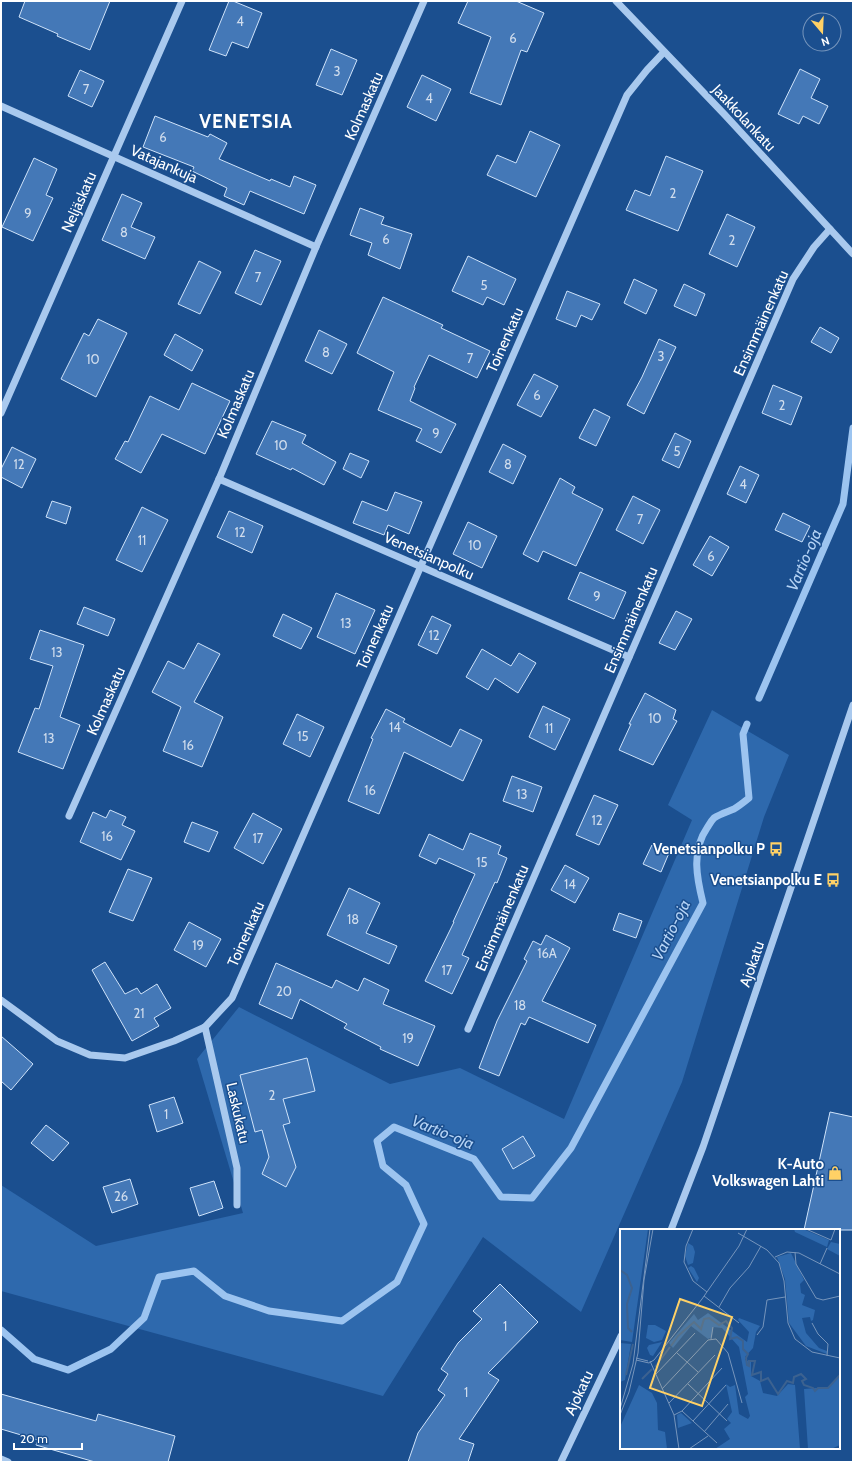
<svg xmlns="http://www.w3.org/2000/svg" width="854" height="1463" font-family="Cabin,sans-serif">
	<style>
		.green { fill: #2e69ad }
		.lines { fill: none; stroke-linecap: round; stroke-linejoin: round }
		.stream { stroke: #9cc4f0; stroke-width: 7 }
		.building { fill: #4478b7; stroke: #cfe3fa }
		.minor { stroke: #a9c9ee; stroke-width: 7 }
		.labels { text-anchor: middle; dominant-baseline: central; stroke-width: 3; stroke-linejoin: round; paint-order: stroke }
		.number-label { font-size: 13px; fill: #d0dded }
		.street-label { font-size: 15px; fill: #fff; stroke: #1b4f8f }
		.poi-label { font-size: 15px; font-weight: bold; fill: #fff; stroke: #1b4f8f; text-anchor: end }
		.water-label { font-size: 16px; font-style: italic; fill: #b5d3f5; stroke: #1b4f8f }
		.district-label { font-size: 19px; font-weight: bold; letter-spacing: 1px; fill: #fff; stroke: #1b4f8f }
		.inset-river { fill: none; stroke: #3c6290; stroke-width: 2 }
		.inset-road { fill: none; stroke: #7695bc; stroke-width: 1 }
		.view { fill: #ffd166; fill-opacity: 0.15; stroke: #ffd166; stroke-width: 2 }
		.inset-edge { fill: none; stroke: #fff; stroke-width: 2 }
	</style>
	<rect width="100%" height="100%" fill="#1b4f8f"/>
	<polygon class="green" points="712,710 789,755 764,817 682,1082 581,1312 483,1237 383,1396 1,1291 1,1185 96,1246 243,1213 197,1059 239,1007 390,1084 460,1068 564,1119 692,820 668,805"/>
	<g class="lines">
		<g class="stream">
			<polyline points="759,698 843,504 853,428"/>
			<path d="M1,1330L34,1359L68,1370L111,1349L144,1318L159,1277L194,1271L225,1296L269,1311L342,1321L397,1282L424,1224L406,1185L383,1166L377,1141L394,1127L474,1159L501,1197L532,1198L571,1148L703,903C697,879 691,851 707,828C709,825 711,821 714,818C720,814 727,812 734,809C739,806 744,802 749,798L743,734L747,724"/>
		</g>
	</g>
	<g class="building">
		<polygon points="25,1 110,1 90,50 57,36 58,34 19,17"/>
		<polygon points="229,1 233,1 262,13 248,48 232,42 226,56 209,50"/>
		<polygon points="468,1 516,1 544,13 527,52 521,50 501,105 470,93 491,37 458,23"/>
		<polygon points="331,49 357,60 342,95 316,85"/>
		<polygon points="800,69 820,79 811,98 828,106 819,124 803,116 799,124 778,114"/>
		<polygon points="80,70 104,81 92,107 68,96"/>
		<polygon points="422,75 451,89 436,121 407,107"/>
		<polygon points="155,116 208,137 210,134 227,143 219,159 270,181 271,179 290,187 294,176 316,185 304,214 250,191 244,205 224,196 227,188 192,171 194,167 143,147"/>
		<polygon points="530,131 560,145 536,197 487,175 497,155 516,163"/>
		<polygon points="666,156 703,171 678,231 626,210 635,190 650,196"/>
		<polygon points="34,158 57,169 46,195 53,198 33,241 2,227"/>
		<polygon points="122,194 142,203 131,227 155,237 145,259 102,240"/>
		<polygon points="360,208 384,217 381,224 412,234 400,269 368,255 372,243 350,235"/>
		<polygon points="727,214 755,227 737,267 709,254"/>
		<polygon points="255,250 281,261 261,305 235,293"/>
		<polygon points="468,256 516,279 504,305 487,297 483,305 452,291"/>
		<polygon points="199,261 221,272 200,314 178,304"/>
		<polygon points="634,279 657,290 646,314 624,303"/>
		<polygon points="684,284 705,294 696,316 674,306"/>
		<polygon points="567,291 600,304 592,320 581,315 576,327 556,319"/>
		<polygon points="383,297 443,325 441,328 490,351 477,378 429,355 414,387 415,388 410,401 456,424 441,453 416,441 422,429 378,410 394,372 357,353"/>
		<polygon points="98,319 127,333 96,397 61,379 84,333 89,336"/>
		<polygon points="820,327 839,338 831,353 811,342"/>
		<polygon points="319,330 347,344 332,374 305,361"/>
		<polygon points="175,334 203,350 192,371 164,355"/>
		<polygon points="659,339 676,347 644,414 627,405 642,377"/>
		<polygon points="534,374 558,386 541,417 517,405"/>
		<polygon points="192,383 230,401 205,454 162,434 141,473 115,459 125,441 128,442 150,396 179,410"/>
		<polygon points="773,385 802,397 791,425 762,413"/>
		<polygon points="594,409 610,417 596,446 579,438"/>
		<polygon points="272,421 306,435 302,443 336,462 324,485 292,468 291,470 256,454"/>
		<polygon points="675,433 691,441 679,468 662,460"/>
		<polygon points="503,444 526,456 513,484 489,472"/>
		<polygon points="12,447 36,459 22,488 1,477 1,469"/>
		<polygon points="350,453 369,461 361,478 343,469"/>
		<polygon points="740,466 759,475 746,503 727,494"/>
		<polygon points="560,478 575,487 572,493 603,509 576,566 543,551 538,562 523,554"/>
		<polygon points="395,492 422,502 409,534 388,525 384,535 353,523 362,501 387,511"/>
		<polygon points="633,496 660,510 643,544 616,530"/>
		<polygon points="52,501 71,507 66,524 46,517"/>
		<polygon points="142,507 168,520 142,572 116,560"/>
		<polygon points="229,511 263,526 252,553 217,537"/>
		<polygon points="783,513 810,526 802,542 775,530"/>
		<polygon points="468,522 497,536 482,568 453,554"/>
		<polygon points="710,536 729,547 712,576 693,565"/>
		<polygon points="580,572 626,592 614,619 568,599"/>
		<polygon points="336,593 375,610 355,654 317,637"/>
		<polygon points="84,607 115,619 108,636 77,624"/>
		<polygon points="676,611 692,619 675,650 659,643"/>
		<polygon points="283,614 312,628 301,649 273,636"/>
		<polygon points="432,616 451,625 437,654 418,645"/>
		<polygon points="40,630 84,645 60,717 80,725 63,769 18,752 35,708 39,709 53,666 30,659"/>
		<polygon points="198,643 220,654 194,702 223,717 202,767 163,751 181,707 152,692 168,661 184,669"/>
		<polygon points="482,649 511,666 519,653 536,663 518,693 495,678 488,690 466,677"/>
		<polygon points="645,693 676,710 673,719 677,721 653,765 619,750 631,724 629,724"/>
		<polygon points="543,706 570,719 555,750 529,737"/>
		<polygon points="386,709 405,719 403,722 451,747 460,729 482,740 463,781 404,752 379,814 348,801 373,739 371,738"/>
		<polygon points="297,714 324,727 310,757 283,744"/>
		<polygon points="512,776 542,787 533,812 503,801"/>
		<polygon points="594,795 618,805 599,845 576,835"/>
		<polygon points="110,810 126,817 122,825 135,831 121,860 80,842 93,812 106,818"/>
		<polygon points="253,813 282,829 263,864 234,848"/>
		<polygon points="192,822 218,832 209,852 184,842"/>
		<polygon points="470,833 501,846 498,854 507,858 497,883 495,882 462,955 469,958 452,994 425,981 454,922 453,922 475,874 439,858 436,864 419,856 429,834 463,850"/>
		<polygon points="652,845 669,853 661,872 643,864"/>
		<polygon points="565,865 589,878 575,903 551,890"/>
		<polygon points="128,869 152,878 133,921 109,912"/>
		<polygon points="349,888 380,903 366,933 397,946 389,964 327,935"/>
		<polygon points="619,913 642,921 636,938 613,930"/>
		<polygon points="189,922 221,939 206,967 174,950"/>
		<polygon points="546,935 570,948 542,1001 596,1025 588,1043 529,1017 525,1025 521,1023 499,1076 479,1068 497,1021 527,961 524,959 533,941 541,945"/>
		<polygon points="105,962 125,994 137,988 141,994 157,984 171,1008 154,1018 159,1026 132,1041 92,970"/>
		<polygon points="276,963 332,988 336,980 358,991 364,978 389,990 383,1004 435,1026 418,1066 380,1049 381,1047 344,1028 347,1024 300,999 292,1019 259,1004"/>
		<polygon points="1,1036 33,1064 11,1090 1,1081"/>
		<polygon points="307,1058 315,1091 283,1099 290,1123 283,1125 296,1167 286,1187 262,1174 269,1157 262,1130 255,1132 240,1075"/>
		<polygon points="174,1097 183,1123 157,1132 149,1105"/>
		<polygon points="830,1112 853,1117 853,1230 804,1230"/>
		<polygon points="46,1125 69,1143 53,1161 31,1143"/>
		<polygon points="523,1136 535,1156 513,1169 502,1149"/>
		<polygon points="130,1179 138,1204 112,1213 103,1187"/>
		<polygon points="214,1181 223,1208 199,1216 190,1188"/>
		<polygon points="500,1284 538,1322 488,1373 499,1380 459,1439 474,1444 468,1462 408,1462 418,1433 445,1395 438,1390 448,1374 441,1369 458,1343 482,1319 473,1311"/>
		<polygon points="1,1394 96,1421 98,1414 175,1436 168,1462 95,1462 36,1445 38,1440 1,1429"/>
	</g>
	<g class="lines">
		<g class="minor">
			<polyline points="616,1 725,115 853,254"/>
			<polyline points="1,106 316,247"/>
			<polyline points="1,413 182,1"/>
			<polyline points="219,479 629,657"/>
			<polyline points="69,816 219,479 316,247 424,1"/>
			<polyline points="1,1000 57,1041 90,1055 125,1058 174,1041 205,1027 232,998 627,95 647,70 664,52"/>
			<polyline points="205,1027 237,1168 237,1205"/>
			<polyline points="468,1029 793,279 814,247 830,229"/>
			<polyline points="671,1230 703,1147 853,705"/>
			<polyline points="1,1459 8,1462"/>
			<polyline points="561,1462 621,1336"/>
		</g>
	</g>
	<defs>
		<symbol id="bus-bare" viewBox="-9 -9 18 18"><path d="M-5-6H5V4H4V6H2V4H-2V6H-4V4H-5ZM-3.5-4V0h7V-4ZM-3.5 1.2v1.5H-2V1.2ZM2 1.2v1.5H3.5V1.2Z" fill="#ffd166" stroke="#1b4f8f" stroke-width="2.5" paint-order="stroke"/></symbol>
		<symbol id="shop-bare" viewBox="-9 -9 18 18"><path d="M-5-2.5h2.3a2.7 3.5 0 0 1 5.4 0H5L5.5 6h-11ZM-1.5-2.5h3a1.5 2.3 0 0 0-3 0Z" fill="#ffd166" stroke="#1b4f8f" stroke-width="2.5" paint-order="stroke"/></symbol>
	</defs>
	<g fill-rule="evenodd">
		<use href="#bus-bare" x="766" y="839" width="20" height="20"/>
		<use href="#bus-bare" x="823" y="870" width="20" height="20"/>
		<use href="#shop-bare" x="825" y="1163" width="20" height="20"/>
	</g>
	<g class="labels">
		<g class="number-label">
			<text x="240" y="21">4</text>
			<text x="513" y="38">6</text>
			<text x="337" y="71">3</text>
			<text x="86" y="89">7</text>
			<text x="429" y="98">4</text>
			<text x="163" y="137">6</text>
			<text x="673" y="193">2</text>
			<text x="28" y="213">9</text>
			<text x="124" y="232">8</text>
			<text x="386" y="239">6</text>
			<text x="732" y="240">2</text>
			<text x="258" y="277">7</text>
			<text x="484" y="285">5</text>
			<text x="326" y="352">8</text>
			<text x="661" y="356">3</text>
			<text x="470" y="358">7</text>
			<text x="93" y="359">10</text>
			<text x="537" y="395">6</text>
			<text x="782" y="405">2</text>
			<text x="436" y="433">9</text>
			<text x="281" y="445">10</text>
			<text x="677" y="451">5</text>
			<text x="19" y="464">12</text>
			<text x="508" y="464">8</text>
			<text x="743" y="484">4</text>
			<text x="640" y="519">7</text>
			<text x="240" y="532">12</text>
			<text x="142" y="540">11</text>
			<text x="475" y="545">10</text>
			<text x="711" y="556">6</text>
			<text x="597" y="596">9</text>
			<text x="346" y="623">13</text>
			<text x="434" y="635">12</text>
			<text x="57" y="652">13</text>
			<text x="655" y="718">10</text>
			<text x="395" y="727">14</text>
			<text x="549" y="728">11</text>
			<text x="303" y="736">15</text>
			<text x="49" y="738">13</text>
			<text x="188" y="745">16</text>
			<text x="370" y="790">16</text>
			<text x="522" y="794">13</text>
			<text x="597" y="820">12</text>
			<text x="107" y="836">16</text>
			<text x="258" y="838">17</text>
			<text x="482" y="862">15</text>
			<text x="570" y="884">14</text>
			<text x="353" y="919">18</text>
			<text x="198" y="945">19</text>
			<text x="547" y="953">16A</text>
			<text x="447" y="970">17</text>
			<text x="284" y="991">20</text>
			<text x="520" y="1005">18</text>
			<text x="139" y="1013">21</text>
			<text x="408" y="1038">19</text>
			<text x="272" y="1095">2</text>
			<text x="166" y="1114">1</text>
			<text x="121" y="1196">26</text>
			<text x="505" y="1326">1</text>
			<text x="466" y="1392">1</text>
		</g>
		<g class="street-label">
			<text transform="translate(364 106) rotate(-66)">Kolmaskatu</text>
			<text transform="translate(744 118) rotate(47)">Jaakkolankatu</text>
			<text transform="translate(164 164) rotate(24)">Vatajankuja</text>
			<text transform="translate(79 202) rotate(-66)">Neljäskatu</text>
			<text transform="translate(761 323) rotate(-66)">Ensimmäinenkatu</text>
			<text transform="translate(505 340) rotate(-66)">Toinenkatu</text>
			<text transform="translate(236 404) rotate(-67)">Kolmaskatu</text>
			<text transform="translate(429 556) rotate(24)">Venetsianpolku</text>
			<text transform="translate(631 620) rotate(-67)">Ensimmäinenkatu</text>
			<text transform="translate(375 637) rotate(-66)">Toinenkatu</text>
			<text transform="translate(106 701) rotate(-66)">Kolmaskatu</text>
			<text transform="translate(502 918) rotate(-67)">Ensimmäinenkatu</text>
			<text transform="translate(246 934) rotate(-66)">Toinenkatu</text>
			<text transform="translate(752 964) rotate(-71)">Ajokatu</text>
			<text transform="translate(238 1113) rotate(77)">Laskukatu</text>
			<text transform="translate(579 1393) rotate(-65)">Ajokatu</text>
		</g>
		<g class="poi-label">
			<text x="765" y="849">Venetsianpolku P</text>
			<text x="822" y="880">Venetsianpolku E</text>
			<text x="824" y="1164">K-Auto<tspan x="824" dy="17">Volkswagen Lahti</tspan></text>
		</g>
		<g class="water-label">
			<text transform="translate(804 560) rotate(-67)">Vartio-oja</text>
			<text transform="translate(671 930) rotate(-63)">Vartio-oja</text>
			<text transform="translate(443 1132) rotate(22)">Vartio-oja</text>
		</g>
		<g class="district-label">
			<text x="246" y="121">VENETSIA</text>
		</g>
	</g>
	<g transform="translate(620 1229)">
		<rect width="220" height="220" fill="#1b4f8f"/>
		<path d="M0,0H28L12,113L0,111ZM174,0H183L209,11L207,18L175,3ZM211,13L220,15V27L207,20ZM68,14L73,17L75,23L73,34L68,36L65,27ZM171,24L184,51L180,55L181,64L185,66L182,76L195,81L193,91L191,92L190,88L182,89L186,104L199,119L207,122V125L186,117L169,94L165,50L157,28ZM71,37L74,39L79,49L77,53L68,39ZM88,84L127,113L129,103L118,91L119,89L140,97L136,103L133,119L125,128V131L131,133V147L140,152L143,164L157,167L168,155L175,156L180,220H95L110,210L104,200L111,194L107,190L112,183L106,155L110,158L115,156L119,185L128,190L130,187L125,168L128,165L119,118L102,99L93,98L92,108L88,110L71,97L53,119L49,114L74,85L78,91ZM28,96H35L46,102L42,111L34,113L26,109ZM42,113L33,127L30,126L27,119L29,116ZM0,114L11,115L5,151L0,153ZM220,146V216L211,220H188L184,160L209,158ZM19,156L32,164L37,174L38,201L45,203L47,220H0V198ZM61,184L72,194L58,199L57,186Z" fill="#2e69ad"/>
		<path class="inset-river" d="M0,41L7,46L12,59L7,75L8,99L12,103M51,117L58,107L74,93L81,100L84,90L89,89L99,96L106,92L112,99L110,110L117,108L123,112V120L128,125L126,129L127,136L129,137V132H135L132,146L141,143V152L148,149L158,165L167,152L173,154L174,148L181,145L186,150L182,152L184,156L193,159L195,162L198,159H208L220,146M35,138L50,118M6,146L13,115M22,150L32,140"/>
		<path class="inset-road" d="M73,0L66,17L64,33L73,52L87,63M186,0L211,11L215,0M118,4L147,21L159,34L164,52L168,94L175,110L192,123L220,129M175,23L176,35L196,69L203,71L220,67M155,28L167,23L179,24L220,45M200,35L207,19M84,67L119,94M99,78L110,59L129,38L141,17M192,94L198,105L208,115L207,127M137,106L143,98L147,71L165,68M91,110L93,98M57,124L78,143M16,129L28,132M16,131L29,134L34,131L82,70L119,17L127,0M30,132L54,186L59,220M36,145L75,104M68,155L107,192M42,160L88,111L96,110L108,124L122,174M49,174L95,126M0,180L13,135L30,0M62,182L97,214M0,186L9,163L18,124L24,51L33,0M54,186L62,182L102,139M73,192L106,156M84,203L108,175M69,220L88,207"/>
		<path class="view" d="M60,70L112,88L82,177L30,159Z"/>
		<rect width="220" height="220" class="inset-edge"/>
	</g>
	<rect width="854" height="1463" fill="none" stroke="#ffffff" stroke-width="4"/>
	<g transform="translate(822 32) rotate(161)"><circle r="19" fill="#1b4f8f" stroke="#7695bc"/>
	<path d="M0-3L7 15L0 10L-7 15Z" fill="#ffd166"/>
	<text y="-6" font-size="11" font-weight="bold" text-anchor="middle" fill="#ffffff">N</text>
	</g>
	<path d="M14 1443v6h68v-6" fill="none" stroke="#ffffff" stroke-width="2"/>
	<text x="20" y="1443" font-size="12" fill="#ffffff" stroke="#1b4f8f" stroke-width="3" paint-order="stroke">20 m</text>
</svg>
